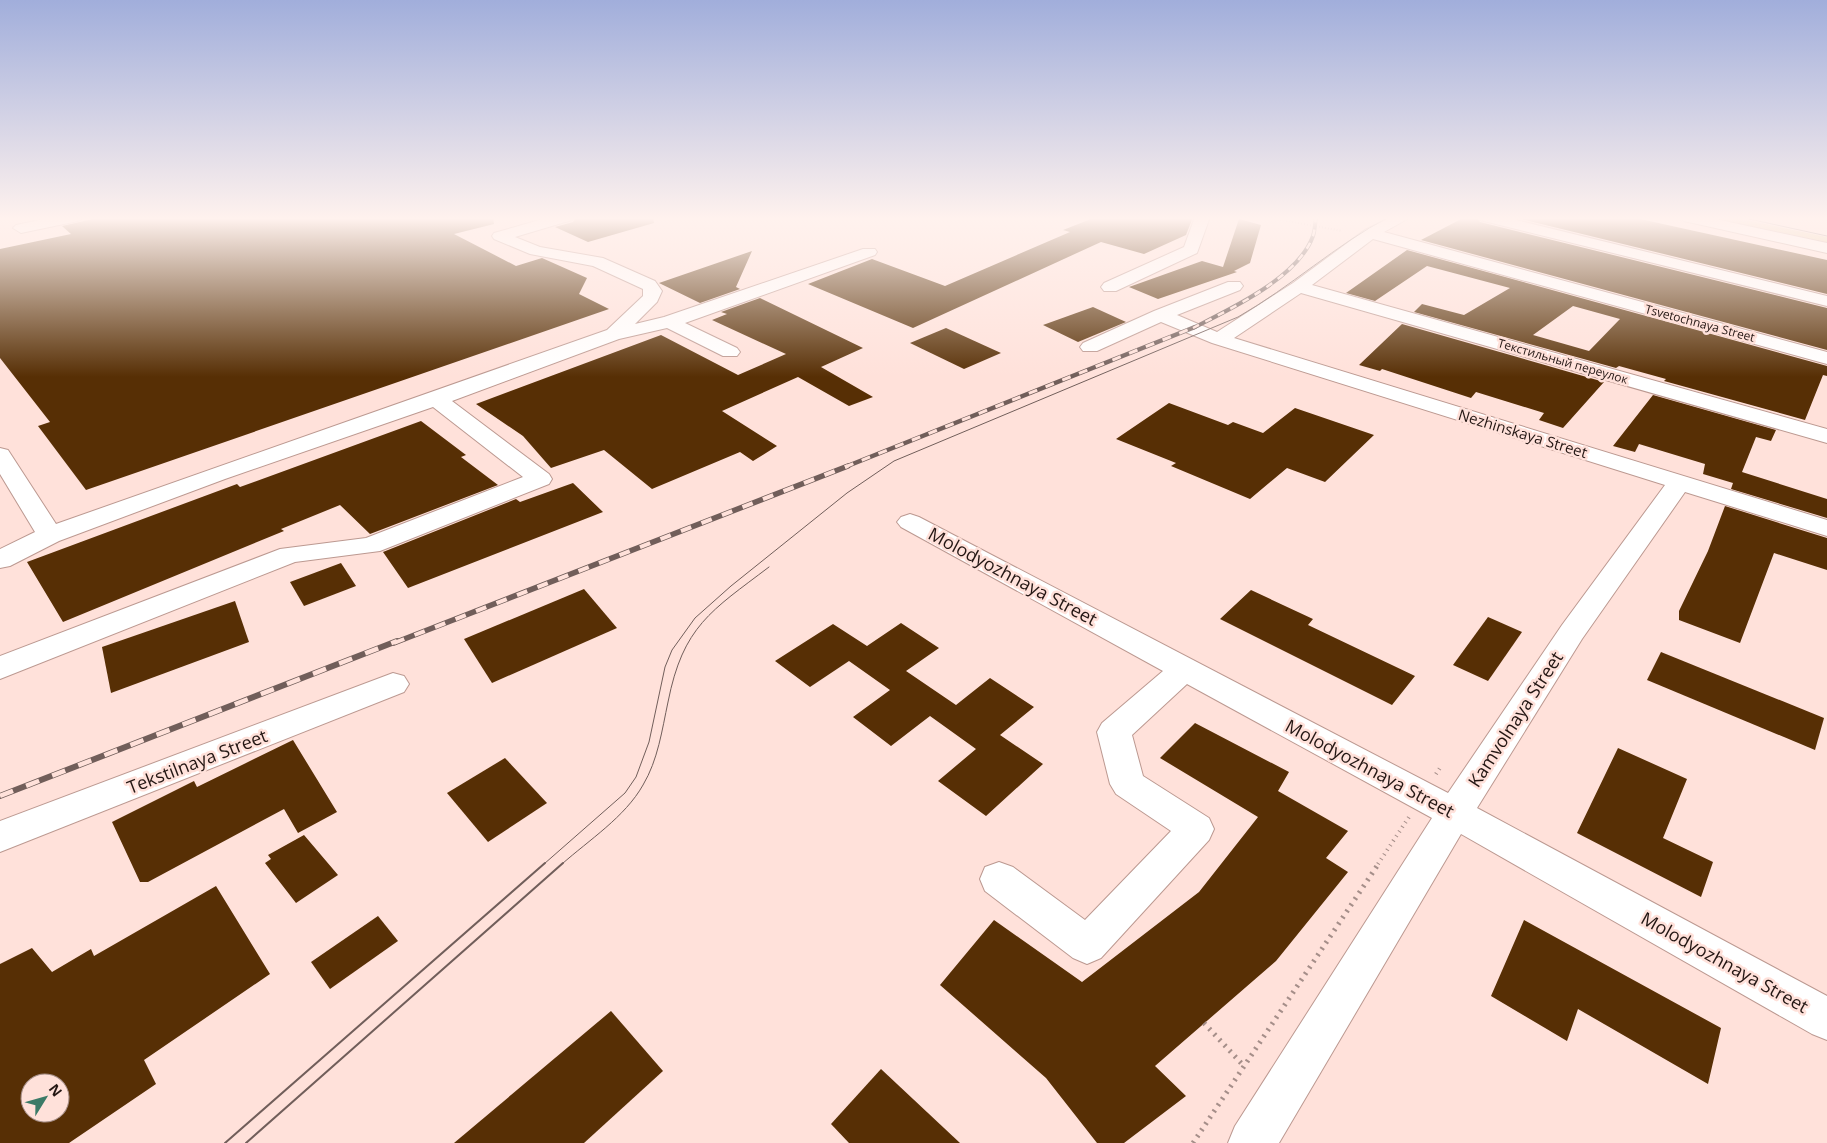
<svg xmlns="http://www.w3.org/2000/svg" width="1827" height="1143" font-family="'Open Sans',sans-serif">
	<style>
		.green { fill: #e2cd9c }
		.building { fill: #572f05; fill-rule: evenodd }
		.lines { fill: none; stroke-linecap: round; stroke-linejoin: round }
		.minor-casing { stroke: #bc9991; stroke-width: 2 }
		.path-far2 { stroke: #a58e89; stroke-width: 2; stroke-dasharray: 0.5 2.5; stroke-linecap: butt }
		.path-far1 { stroke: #a58e89; stroke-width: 4; stroke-dasharray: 1 4.5; stroke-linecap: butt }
		.path { stroke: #a58e89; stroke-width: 5; stroke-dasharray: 2 5.5; stroke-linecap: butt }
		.minor { fill: #fff; fill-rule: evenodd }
		.tram-far1 { stroke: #715e5a; stroke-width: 1 }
		.tram { stroke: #715e5a; stroke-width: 2 }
		.rail-far3-casing { stroke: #715e5a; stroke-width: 4 }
		.rail-far2-casing { stroke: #715e5a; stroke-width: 4.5 }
		.rail-far1-casing { stroke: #715e5a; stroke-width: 5.5 }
		.rail-casing { stroke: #715e5a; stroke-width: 6 }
		.rail-far3 { stroke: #ffe1da; stroke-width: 2.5; stroke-dasharray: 7; stroke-linecap: butt }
		.rail-far2 { stroke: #ffe1da; stroke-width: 3; stroke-dasharray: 9; stroke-linecap: butt }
		.rail-far1 { stroke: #ffe1da; stroke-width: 4; stroke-dasharray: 11; stroke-linecap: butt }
		.rail { stroke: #ffe1da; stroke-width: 4.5; stroke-dasharray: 14; stroke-linecap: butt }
		.labels { text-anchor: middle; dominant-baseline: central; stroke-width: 5; stroke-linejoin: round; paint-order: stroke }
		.far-street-label { font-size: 12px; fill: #231613; stroke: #ffe1da }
		.street-label { font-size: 15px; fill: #231613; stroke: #ffe1da }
		.near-street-label { font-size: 18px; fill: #231613; stroke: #ffe1da }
	</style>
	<rect width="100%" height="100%" fill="#ffe1da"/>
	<polygon class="green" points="1702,217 1732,217 1827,237 1827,245"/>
	<g class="building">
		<polygon points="102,217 493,217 494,224 454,234 516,266 542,258 587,278 579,294 609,309 86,490 38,426 50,422 0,358 0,249 71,234 62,226"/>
		<polygon points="576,217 653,217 654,223 588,242 555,227 573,222"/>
		<polygon points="1096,217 1193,217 1186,235 1144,254 1101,242 913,328 808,284 872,259 945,286 1070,232 1063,230"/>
		<polygon points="1465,217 1476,217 1480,222 1827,308 1827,350 1421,240"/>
		<polygon points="1513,217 1631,217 1827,260 1827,294"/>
		<polygon points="1239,219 1261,225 1250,263 1234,271 1237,272 1158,299 1129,287 1202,261 1223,267"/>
		<path d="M1407,250L1827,366V376L1823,375L1805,420L1664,381L1666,379L1619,366L1616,368L1414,312L1422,304L1464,315L1510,288L1427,266L1375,301L1346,293ZM1573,306L1620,319L1589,351L1533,335Z"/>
		<polygon points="752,251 736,287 740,289 700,303 659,283"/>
		<polygon points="760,298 863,348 821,367 873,397 849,406 798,377 722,411 777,446 753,461 740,452 652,489 604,450 551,468 523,436 476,404 661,335 738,375 786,354 712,320 727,314 721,312"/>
		<polygon points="1093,307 1126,322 1078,342 1043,325"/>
		<polygon points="1402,324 1604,382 1563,428 1539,420 1544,413 1476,392 1471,398 1382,369 1380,371 1359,365"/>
		<polygon points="946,328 1001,353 964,369 910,343"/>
		<polygon points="1653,395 1776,430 1771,441 1756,437 1742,472 1827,499 1827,518 1731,489 1733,483 1703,474 1705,464 1639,444 1635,452 1613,446"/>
		<polygon points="1169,403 1228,425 1233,422 1263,433 1295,408 1374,435 1325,482 1287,468 1250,499 1171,466 1176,463 1116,439"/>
		<polygon points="421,421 466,455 461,457 498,485 370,534 340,505 281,529 284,531 63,622 27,562 237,484 240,487"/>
		<polygon points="573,483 603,512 408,588 383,552 516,499 520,502"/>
		<polygon points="1725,506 1827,538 1827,570 1774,553 1740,643 1679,620 1679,611 1708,551"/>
		<polygon points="341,563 356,586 304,606 290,582"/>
		<polygon points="584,589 617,628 492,683 464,639"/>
		<polygon points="1251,590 1313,619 1308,625 1415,676 1392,705 1220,619"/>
		<polygon points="235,601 249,642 111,693 102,647"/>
		<polygon points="1488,617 1522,632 1488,681 1453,665"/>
		<polygon points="901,623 939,648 906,671 956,705 990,678 1034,707 1000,735 1043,764 986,816 938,781 976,749 930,716 891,746 853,717 890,690 849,661 810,687 775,661 833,624 867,646"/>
		<polygon points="1661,652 1824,718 1815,750 1647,680"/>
		<polygon points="1195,723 1289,772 1278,791 1348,831 1326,858 1348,872 1276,961 1155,1066 1186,1096 1124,1143 1097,1143 1046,1078 940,985 994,920 1082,982 1199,892 1258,817 1160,758"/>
		<polygon points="293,740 337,812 298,833 284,809 148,882 140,882 112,822 194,781 197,787"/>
		<polygon points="1618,748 1687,779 1663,838 1713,862 1701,897 1577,833"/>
		<polygon points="505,758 547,803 488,842 447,793"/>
		<polygon points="304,835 338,875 296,903 265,863 271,859 268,855"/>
		<path d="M216,886L270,974L144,1060L156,1084L69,1143H0V964L32,948L52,972L91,949L94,956ZM30,1083H60V1113H30Z"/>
		<polygon points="378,916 398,941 330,989 311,962"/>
		<polygon points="1524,920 1721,1028 1708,1084 1578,1009 1567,1041 1491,996"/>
		<polygon points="611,1011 663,1071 584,1143 454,1143"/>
		<polygon points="881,1069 960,1143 849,1143 831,1124"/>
	</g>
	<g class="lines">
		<defs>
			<g id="minor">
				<polygon points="54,217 85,217 78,221 21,233 13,228 16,225"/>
				<polygon points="550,217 574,217 572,220 515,237 540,247 603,258 655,281 662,291 657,302 635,324 664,317 863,249 875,249 877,252 875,255 685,323 737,348 740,352 737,356 723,356 667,328 619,339 452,401 549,474 552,479 549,484 380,551 295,562 0,679 0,656 280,549 366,538 523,477 433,407 225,479 59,541 10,566 0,568 0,549 35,532 0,474 0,448 8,450 56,524 607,330 643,296 643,289 593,266 530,254 494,239 492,236 494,233"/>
				<polygon points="1195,217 1210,217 1197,253 1116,291 1104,291 1101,287 1104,283 1184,247"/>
				<polygon points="1392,217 1411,217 1384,232 1827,352 1827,364 1373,239 1312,285 1827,429 1827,443 1301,293 1234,338 1827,520 1827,536 1685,492 1582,639 1477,808 1827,996 1827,1040 1812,1034 1461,834 1279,1143 1228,1143 1235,1126 1432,818 1187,684 1132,735 1143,776 1209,818 1214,829 1209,840 1101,958 1087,964 1073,958 985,891 980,879 985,867 999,862 1013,867 1085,920 1171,831 1116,794 1110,784 1097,732 1102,723 1163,671 901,527 897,522 901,517 910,514 919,517 1448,793 1562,625 1665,485 1212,343 1161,322 1097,351 1083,351 1080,347 1083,343 1154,311 1228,282 1240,282 1243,286 1240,290 1177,315 1217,332 1293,283 1365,230"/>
				<polygon points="1478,217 1504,217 1827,296 1827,306 1480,220"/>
				<polygon points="1677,217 1706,217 1827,243 1827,253 1684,221"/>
				<polygon points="393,673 404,676 409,684 404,692 0,852 0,821"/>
			</g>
		</defs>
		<use href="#minor" class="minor-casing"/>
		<polyline class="path-far2" points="1266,217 1342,231"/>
		<g class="path-far1">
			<polyline points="1436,774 1442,765"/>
			<polyline points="1378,864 1409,817"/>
		</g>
		<g class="path">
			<polyline points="1204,1023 1243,1065"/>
			<polyline points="1193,1143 1379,863"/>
		</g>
		<use href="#minor" class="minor"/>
		<g class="tram-far1">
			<polyline points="1740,217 1827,236"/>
			<path d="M544,864L625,793L636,777L649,742L665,667L672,650L695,618L731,586L847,493L894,461L1238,317C1291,287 1335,245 1389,217"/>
			<path d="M562,864C589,840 625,817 643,785C658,760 662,730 668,702C683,626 711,611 769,567"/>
		</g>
		<g class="tram">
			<polyline points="225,1143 545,863"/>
			<polyline points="246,1143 563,863"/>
		</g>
		<defs>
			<path id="rail-far3" d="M1193,328C1230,309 1298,278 1313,236C1315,230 1315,223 1316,217"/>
			<polyline id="rail-far2" points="845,467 1195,327"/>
			<polyline id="rail-far1" points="394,643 848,466"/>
			<polyline id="rail" points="0,796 397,641"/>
		</defs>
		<use href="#rail-far3" class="rail-far3-casing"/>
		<use href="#rail-far2" class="rail-far2-casing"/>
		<use href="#rail-far1" class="rail-far1-casing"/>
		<use href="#rail" class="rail-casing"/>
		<use href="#rail-far3" class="rail-far3"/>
		<use href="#rail-far2" class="rail-far2"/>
		<use href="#rail-far1" class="rail-far1"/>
		<use href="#rail" class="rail"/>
	</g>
	<linearGradient id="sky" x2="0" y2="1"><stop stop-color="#a1aedb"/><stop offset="0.58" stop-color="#fff2ee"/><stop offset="1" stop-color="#fff2ee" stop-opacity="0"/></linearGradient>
	<rect width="1827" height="377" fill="url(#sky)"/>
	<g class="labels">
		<g class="far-street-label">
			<text transform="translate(1700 323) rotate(15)">Tsvetochnaya Street</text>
			<text transform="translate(1563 361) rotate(16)">Текстильный переулок</text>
		</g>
		<g class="street-label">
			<text transform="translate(1523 433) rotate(17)">Nezhinskaya Street</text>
		</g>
		<g class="near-street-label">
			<text transform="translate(1013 576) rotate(28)">Molodyozhnaya Street</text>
			<text transform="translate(1515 719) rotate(-57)">Kamvolnaya Street</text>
			<text transform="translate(197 761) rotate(-21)">Tekstilnaya Street</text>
			<text transform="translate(1370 768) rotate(28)">Molodyozhnaya Street</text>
			<text transform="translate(1725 962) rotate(29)">Molodyozhnaya Street</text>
		</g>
	</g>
	<g transform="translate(45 1098) rotate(53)"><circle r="24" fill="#ffe1da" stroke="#a7908a"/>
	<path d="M0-4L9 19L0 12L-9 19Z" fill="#3b7a67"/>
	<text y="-8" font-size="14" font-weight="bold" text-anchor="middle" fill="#231613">N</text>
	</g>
</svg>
